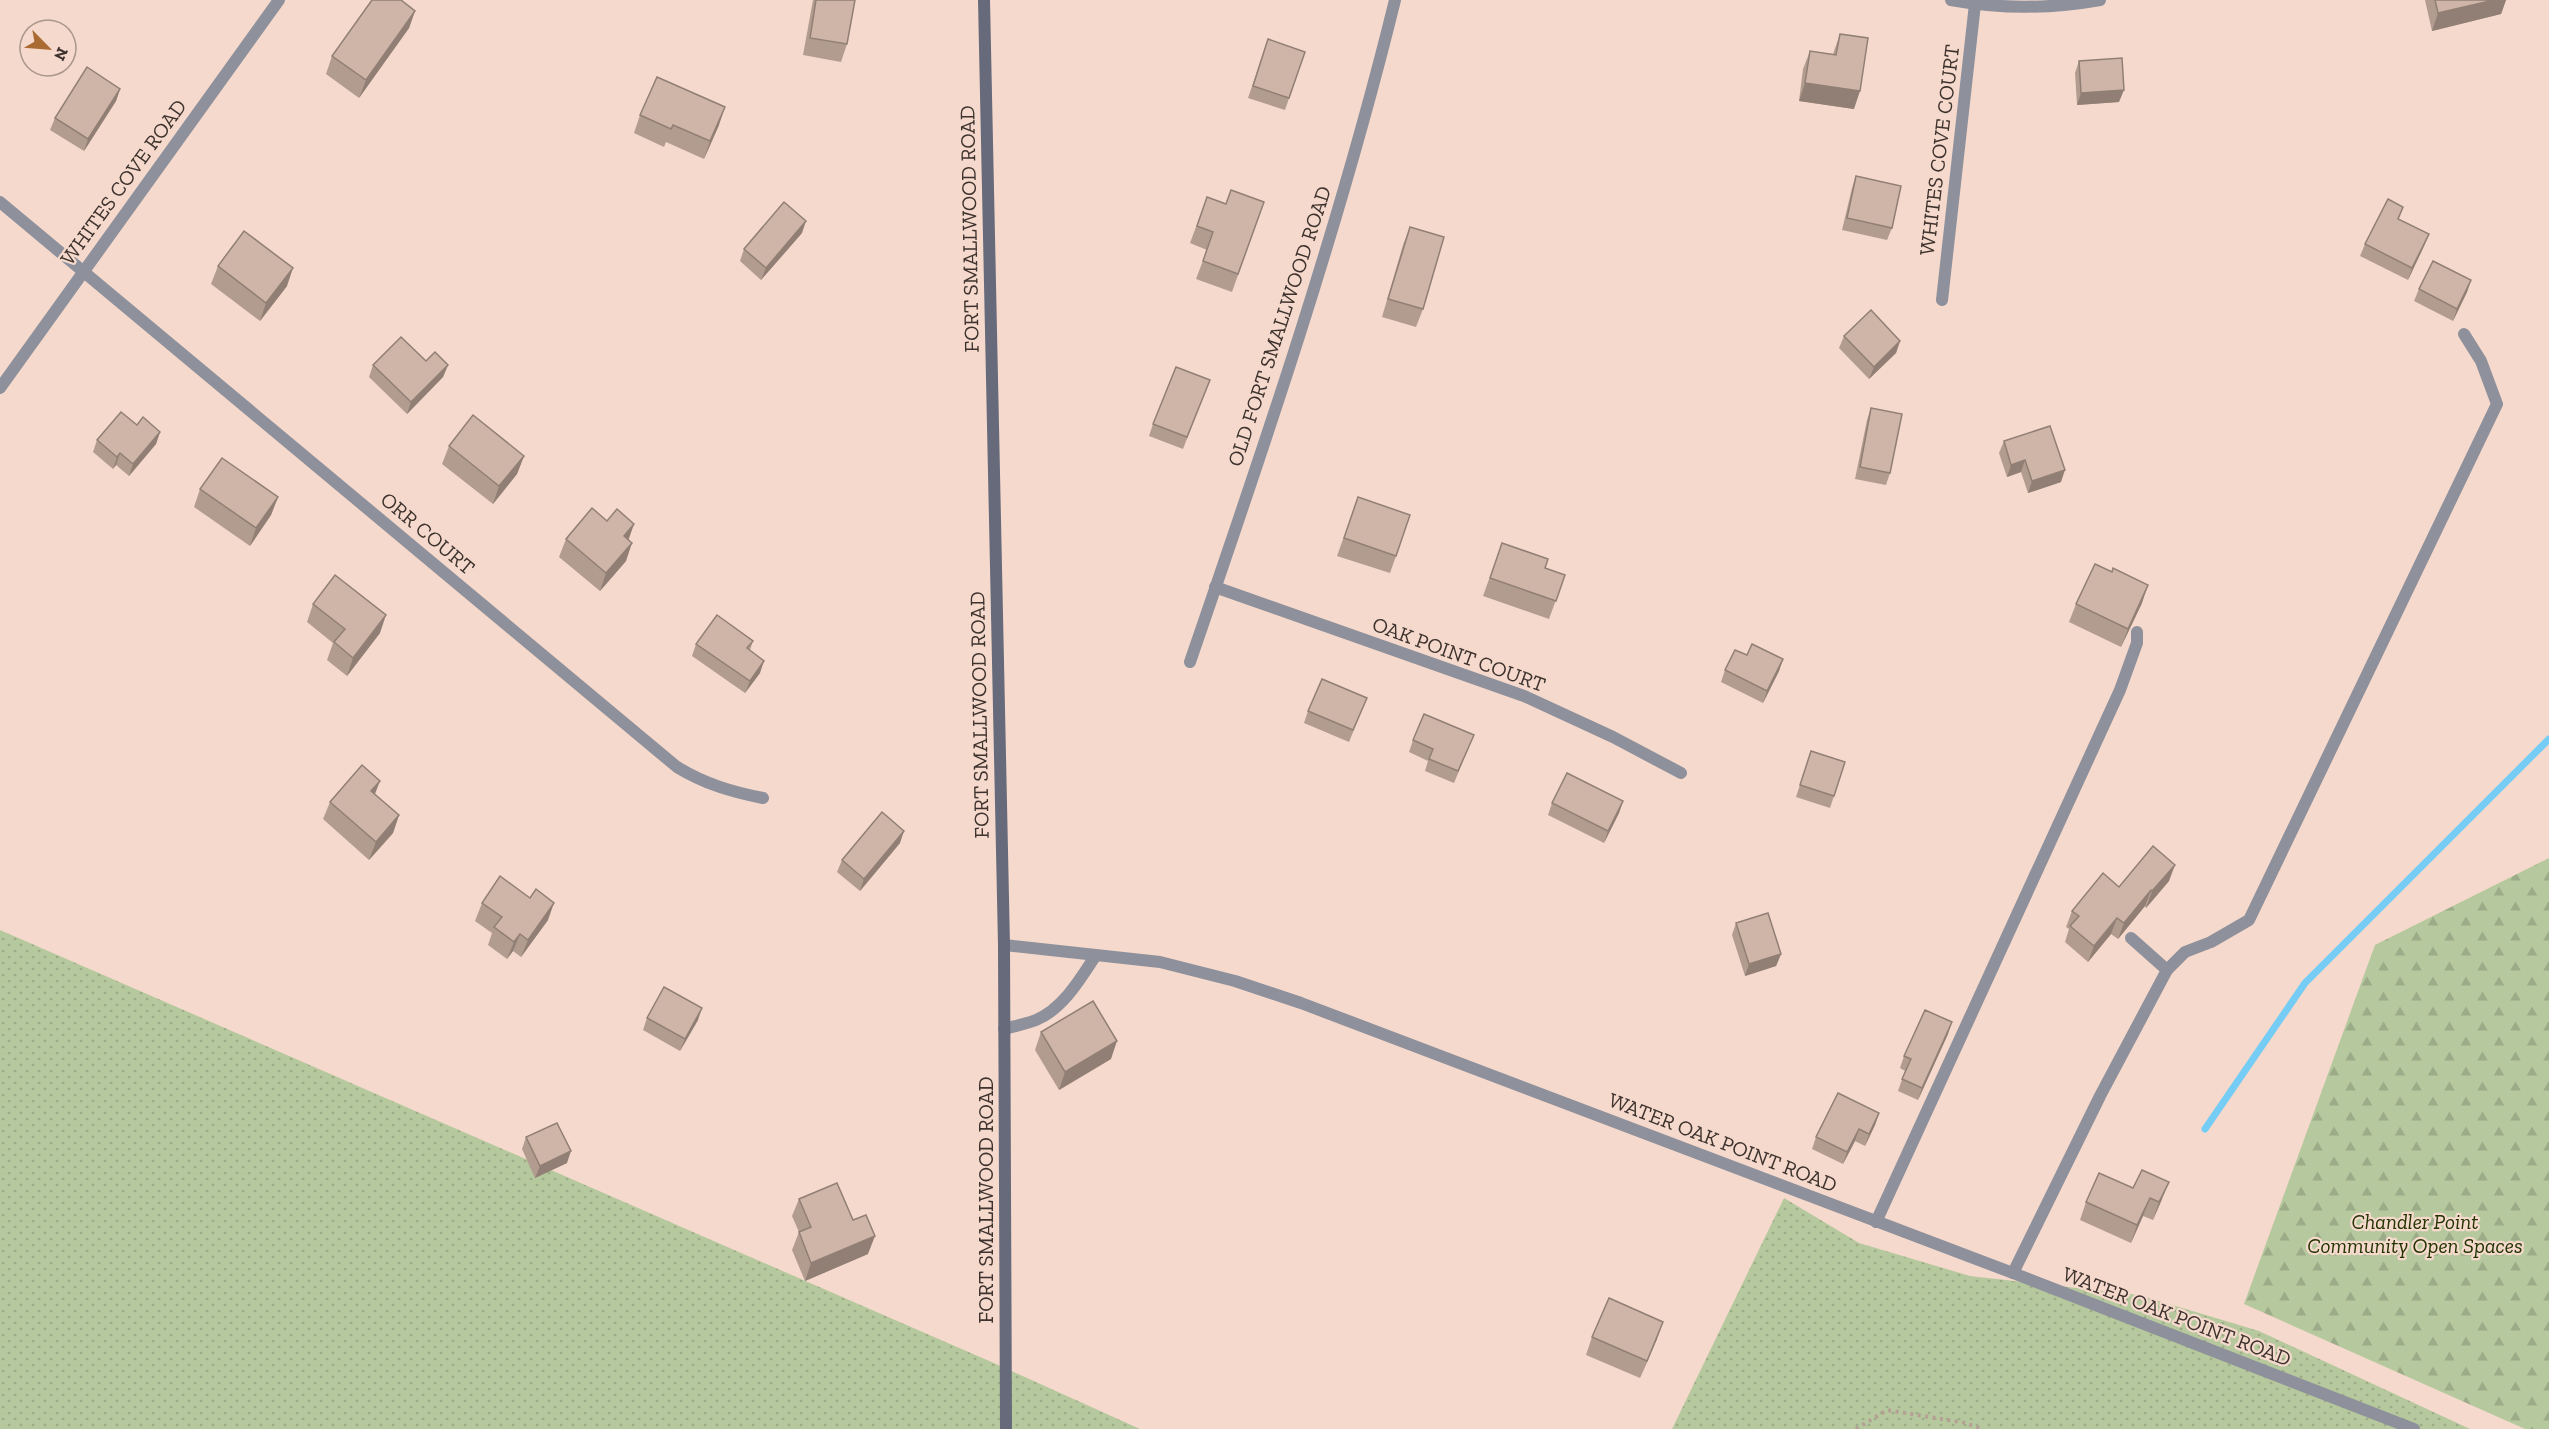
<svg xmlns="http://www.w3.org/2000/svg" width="2549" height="1429" font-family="'Zilla Slab',serif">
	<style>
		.grass { fill: url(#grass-dots) }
		.forest { fill: url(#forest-firs) }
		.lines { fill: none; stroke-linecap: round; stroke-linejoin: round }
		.stream { stroke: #75ccf4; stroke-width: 7 }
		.path { stroke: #b6a096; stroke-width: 4; stroke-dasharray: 3 4.5; stroke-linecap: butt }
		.service { stroke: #8e909b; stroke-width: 12 }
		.minor { stroke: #8e909b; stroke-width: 12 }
		.secondary { stroke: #676a7a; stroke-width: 12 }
		.wall { fill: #b29c90 }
		.shaded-wall { fill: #917f75 }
		.building { fill: #cfb5a7; stroke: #917f75; stroke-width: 1.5 }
		.labels { text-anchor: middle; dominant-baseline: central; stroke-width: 4.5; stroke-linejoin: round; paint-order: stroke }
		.street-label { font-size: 21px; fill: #3d322d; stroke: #f5d9cc }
		.park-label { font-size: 21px; font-style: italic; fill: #230; stroke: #f5d9cc }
	</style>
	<defs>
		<pattern id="grass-dots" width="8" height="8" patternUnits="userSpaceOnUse" patternTransform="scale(1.5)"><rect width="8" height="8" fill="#b6c89d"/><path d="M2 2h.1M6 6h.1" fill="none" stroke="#9dac88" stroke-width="1.8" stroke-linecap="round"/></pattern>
		<pattern id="forest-firs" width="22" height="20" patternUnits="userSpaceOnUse" patternTransform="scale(1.5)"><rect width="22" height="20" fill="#b6c89d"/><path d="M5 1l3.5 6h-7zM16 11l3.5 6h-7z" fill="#9dac88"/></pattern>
	</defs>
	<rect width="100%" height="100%" fill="#f5d9cc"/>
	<g class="grass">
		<polygon points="0,930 996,1364 1140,1429 0,1429"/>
		<polygon points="1784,1198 1859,1243 1970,1276 2139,1295 2259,1331 2470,1429 1672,1429"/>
	</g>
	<polygon class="forest" points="2549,858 2549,1429 2525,1429 2244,1304 2375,945"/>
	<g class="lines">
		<polyline class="stream" points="2205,1129 2305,983 2549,739"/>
		<polyline class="path" points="1856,1429 1887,1410 1966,1423 1981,1429"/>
		<g class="service">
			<polyline points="2167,970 2185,952 2211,942 2249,920 2497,404 2481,361 2464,334"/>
			<path d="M1004,1029C1015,1026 1026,1024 1036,1020C1063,1009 1081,978 1096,955"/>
			<polyline points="1876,1222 2120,690 2137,643 2137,632"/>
			<polyline points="2013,1273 2100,1096 2167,970 2131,938"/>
		</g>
		<g class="minor">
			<path d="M1951,0C2001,9 2050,9 2100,0"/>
			<path d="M0,202L677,767C705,784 732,792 763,798"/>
			<polyline points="1942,300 1975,4"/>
			<polyline points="0,388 279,0"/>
			<polyline points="1215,587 1524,696 1613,737 1681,773"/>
			<path d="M1190,662C1265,444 1340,224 1395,0"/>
			<polyline points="1004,945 1160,962 1235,981 1301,1003 2013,1273 2414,1429"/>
		</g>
		<polyline class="secondary" points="984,0 1004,945 1006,1429"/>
	</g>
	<g class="wall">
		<polygon points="813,0 855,0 847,44 841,62 803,55"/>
		<polygon points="2425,0 2506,0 2501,14 2432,31"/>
		<polygon points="415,11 409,28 359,98 326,74 332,56"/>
		<polygon points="1840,34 1854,109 1799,101 1803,69 1810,51 1833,54"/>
		<polygon points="1268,39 1305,52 1285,110 1248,98"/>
		<polygon points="2079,61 2119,102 2077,105 2075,73"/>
		<polygon points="120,89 116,101 84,151 50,130 55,118"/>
		<polygon points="640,115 719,125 704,159 666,142 664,147 634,133"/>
		<polygon points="1856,176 1892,228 1887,240 1842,230 1852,188"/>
		<polygon points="1207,197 1226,204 1264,202 1232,292 1196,279 1207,250 1190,243"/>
		<polygon points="2399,219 2429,234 2424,246 2408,280 2360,256 2365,244"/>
		<polygon points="1410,227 1423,309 1416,327 1382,317 1403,245"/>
		<polygon points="802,233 761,280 740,261 744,249"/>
		<polygon points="218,266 287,286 260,321 211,284"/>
		<polygon points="2471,280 2467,292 2453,321 2414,301 2419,289"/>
		<polygon points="1844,336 1900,341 1896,353 1869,379 1839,348"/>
		<polygon points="426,361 448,365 443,377 407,414 369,377 373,365"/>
		<polygon points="1205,392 1183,449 1149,436 1153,424"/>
		<polygon points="1871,408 1890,473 1886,485 1855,479 1867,420"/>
		<polygon points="137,425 160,432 156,444 129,476 116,465 113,469 93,452 97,440"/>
		<polygon points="2004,441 2061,482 2028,493 2021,472 2007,477 1999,453"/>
		<polygon points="449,446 524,456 517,474 493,504 442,464"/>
		<polygon points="200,489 278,497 271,515 250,546 194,507"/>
		<polygon points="1358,497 1396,556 1390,573 1337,556"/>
		<polygon points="607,521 634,524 628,540 626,561 600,591 559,557 566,539"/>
		<polygon points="1502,543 1545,568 1565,575 1549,619 1483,596"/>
		<polygon points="2142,603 2121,647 2069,622 2076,604"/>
		<polygon points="313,604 380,633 347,676 327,660 333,643 307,622"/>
		<polygon points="753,641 750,650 760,673 745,693 692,656 696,644"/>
		<polygon points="1747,655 1783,659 1779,671 1763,703 1721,682 1725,670"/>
		<polygon points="1367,698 1349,742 1304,723 1308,711"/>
		<polygon points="1413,740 1469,747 1454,783 1425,771 1428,761 1409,752"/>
		<polygon points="1811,751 1834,796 1830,808 1796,797"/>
		<polygon points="375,795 399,815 393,833 369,860 323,819 330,802"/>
		<polygon points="1623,801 1619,813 1604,843 1548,815 1552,803"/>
		<polygon points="900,843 860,891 837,872 842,860"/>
		<polygon points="2169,881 2146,908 2145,906 2118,939 2111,934 2088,962 2065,942 2069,929 2066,927 2072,911 2119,887"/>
		<polygon points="482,903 548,920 521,957 513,951 507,959 488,945 492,933 475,921"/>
		<polygon points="1736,923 1781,954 1776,966 1745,976 1732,935"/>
		<polygon points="647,1018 698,1020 680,1051 643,1030"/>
		<polygon points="1041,1032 1111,1059 1059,1090 1035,1050"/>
		<polygon points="1948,1034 1918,1100 1898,1091 1905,1071 1900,1068 1904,1056"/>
		<polygon points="1879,1113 1875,1125 1865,1146 1855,1141 1843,1164 1812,1149 1816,1137"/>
		<polygon points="526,1137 567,1163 535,1178 522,1149"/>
		<polygon points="2133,1188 2162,1199 2153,1220 2143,1216 2131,1243 2080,1220 2086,1202"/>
		<polygon points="799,1199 853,1220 868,1254 805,1281 792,1250 799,1232 792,1216"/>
		<polygon points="1592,1337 1657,1339 1640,1378 1586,1355"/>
	</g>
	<g class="shaded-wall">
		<polygon points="2494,0 2506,0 2501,14 2432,31 2438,13"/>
		<polygon points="415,11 409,28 359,98 366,80"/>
		<polygon points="1805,83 1860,91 1854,109 1799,101"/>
		<polygon points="120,89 116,101 84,151 88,139"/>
		<polygon points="2124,90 2119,102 2077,105 2081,93"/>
		<polygon points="725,107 719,125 704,159 710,141"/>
		<polygon points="806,221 802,233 761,280 766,268"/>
		<polygon points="2429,234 2424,246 2408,280 2412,268"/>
		<polygon points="293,268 287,286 260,321 266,303"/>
		<polygon points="2471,280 2467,292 2453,321 2457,309"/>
		<polygon points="1900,341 1896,353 1869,379 1874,367"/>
		<polygon points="448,365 443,377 407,414 411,402"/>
		<polygon points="160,432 156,444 129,476 133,464"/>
		<polygon points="120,453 116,465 113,469 117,457"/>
		<polygon points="524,456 517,474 493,504 499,486"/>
		<polygon points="2025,460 2021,472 2007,477 2011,465"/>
		<polygon points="2065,470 2061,482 2028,493 2032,481"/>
		<polygon points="278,497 271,515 250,546 256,528"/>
		<polygon points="634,524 628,541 624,536"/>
		<polygon points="632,543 626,561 600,591 606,573"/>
		<polygon points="2148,585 2142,603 2121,647 2128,629"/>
		<polygon points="386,615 380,633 347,676 353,658"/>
		<polygon points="1783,659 1779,671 1763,703 1767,691"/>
		<polygon points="764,661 760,673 745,693 750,681"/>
		<polygon points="380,781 373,799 371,791"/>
		<polygon points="1623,801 1619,813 1604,843 1608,831"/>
		<polygon points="399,815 393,833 369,860 376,842"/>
		<polygon points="904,831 900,843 860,891 864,879"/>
		<polygon points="2175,865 2169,881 2146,908 2152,891"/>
		<polygon points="2151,890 2145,906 2118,939 2124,923"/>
		<polygon points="554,903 548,920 521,957 528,940"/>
		<polygon points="2117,918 2111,934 2088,962 2094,946"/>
		<polygon points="520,934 513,951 507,959 514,942"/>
		<polygon points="1781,954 1776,966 1745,976 1749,964"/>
		<polygon points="702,1008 698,1020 680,1051 685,1039"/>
		<polygon points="1952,1022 1948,1034 1918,1100 1922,1088"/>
		<polygon points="1117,1041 1111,1059 1059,1090 1065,1072"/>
		<polygon points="1879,1113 1875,1125 1865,1146 1869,1134"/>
		<polygon points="1859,1129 1855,1141 1843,1164 1847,1152"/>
		<polygon points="571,1151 567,1163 535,1178 540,1166"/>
		<polygon points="2169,1182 2162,1199 2153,1220 2159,1202"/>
		<polygon points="2150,1198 2143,1216 2131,1243 2137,1225"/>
		<polygon points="875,1236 868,1254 805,1281 811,1263"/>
		<polygon points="1663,1322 1657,1339 1640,1378 1647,1361"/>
	</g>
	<g class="building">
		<polygon points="372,0 401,0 415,11 366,80 332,56"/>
		<polygon points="816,0 855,0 847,44 810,38"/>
		<polygon points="2435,0 2494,0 2438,13"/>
		<polygon points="1840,34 1868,38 1860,91 1805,83 1810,51 1836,55"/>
		<polygon points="1268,39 1305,52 1289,98 1253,86"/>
		<polygon points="2122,58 2124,90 2081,93 2079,61"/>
		<polygon points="87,67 120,89 88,139 55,118"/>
		<polygon points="657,77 725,107 710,141 673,125 671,129 640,115"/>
		<polygon points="1856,176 1901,186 1892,228 1847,218"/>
		<polygon points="1231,190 1264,202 1238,274 1203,261 1213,232 1197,226 1207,197 1226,204"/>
		<polygon points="2388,199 2403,207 2398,219 2429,234 2412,268 2365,244"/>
		<polygon points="784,202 806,221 766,268 744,249"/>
		<polygon points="1410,227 1444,237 1423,309 1388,299"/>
		<polygon points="244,231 293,268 266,303 218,266"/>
		<polygon points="2433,261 2471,280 2457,309 2419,289"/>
		<polygon points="1871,310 1900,341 1874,367 1844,336"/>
		<polygon points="401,337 426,361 435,352 448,365 411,402 373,365"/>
		<polygon points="1176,367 1210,380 1187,437 1153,424"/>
		<polygon points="1871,408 1902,414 1890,473 1860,467"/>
		<polygon points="121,412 137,425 143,417 160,432 133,464 120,453 117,457 97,440"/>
		<polygon points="473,415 524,456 499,486 449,446"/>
		<polygon points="2050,426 2065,470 2032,481 2025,460 2011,465 2004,441"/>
		<polygon points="222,458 278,497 256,528 200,489"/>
		<polygon points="1358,497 1410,515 1396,556 1344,538"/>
		<polygon points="592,508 607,521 617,509 634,524 624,536 632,543 606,573 566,539"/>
		<polygon points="1502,543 1548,559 1545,568 1565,575 1556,601 1490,578"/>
		<polygon points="2095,564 2112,572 2113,568 2148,585 2128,629 2076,604"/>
		<polygon points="335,575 386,615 353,658 334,642 345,629 313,604"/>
		<polygon points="717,615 753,641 747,648 764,661 750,681 696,644"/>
		<polygon points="1752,644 1783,659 1767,691 1725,670 1735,650 1747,655"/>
		<polygon points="1322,679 1367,698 1353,730 1308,711"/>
		<polygon points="1424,714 1474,735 1458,771 1429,759 1433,749 1413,740"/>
		<polygon points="1811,751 1845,762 1834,796 1800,785"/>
		<polygon points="362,765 380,781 371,791 399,815 376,842 330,802"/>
		<polygon points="1567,773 1623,801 1608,831 1552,803"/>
		<polygon points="882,812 904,831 864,879 842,860"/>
		<polygon points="2153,846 2175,865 2152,891 2151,890 2124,923 2117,918 2094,946 2070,926 2079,916 2072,911 2103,873 2119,887"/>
		<polygon points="500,876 530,898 536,889 554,903 528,940 520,934 514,942 494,927 502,917 482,903"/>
		<polygon points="1768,913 1781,954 1749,964 1736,923"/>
		<polygon points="664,987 702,1008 685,1039 647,1018"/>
		<polygon points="1093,1001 1117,1041 1065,1072 1041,1032"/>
		<polygon points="1925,1010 1952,1022 1922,1088 1902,1079 1911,1059 1904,1056"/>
		<polygon points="1838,1093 1879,1113 1869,1134 1859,1129 1847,1152 1816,1137"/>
		<polygon points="557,1123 571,1151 540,1166 526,1137"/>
		<polygon points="2142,1170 2169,1182 2159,1202 2150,1198 2137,1225 2086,1202 2099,1173 2133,1188"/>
		<polygon points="837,1183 853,1220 866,1215 875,1236 811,1263 799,1232 811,1227 799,1199"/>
		<polygon points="1609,1298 1663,1322 1647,1361 1592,1337"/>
	</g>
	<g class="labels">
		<g class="street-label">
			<text transform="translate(1939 150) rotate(-83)">WHITES COVE COURT</text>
			<text transform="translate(123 182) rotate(-54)">WHITES COVE ROAD</text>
			<text transform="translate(969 229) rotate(-91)">FORT SMALLWOOD ROAD</text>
			<text transform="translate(1279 326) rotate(-72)">OLD FORT SMALLWOOD ROAD</text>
			<text transform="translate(428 533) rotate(40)">ORR COURT</text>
			<text transform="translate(1459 654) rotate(20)">OAK POINT COURT</text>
			<text transform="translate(979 715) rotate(-91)">FORT SMALLWOOD ROAD</text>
			<text transform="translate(1723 1142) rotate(21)">WATER OAK POINT ROAD</text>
			<text transform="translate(985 1200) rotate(-90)">FORT SMALLWOOD ROAD</text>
			<text transform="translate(2177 1316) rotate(21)">WATER OAK POINT ROAD</text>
		</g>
		<g class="park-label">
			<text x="2415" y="1221">Chandler Point<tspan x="2415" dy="24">Community Open Spaces</tspan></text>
		</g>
	</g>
	<g transform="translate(48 48) rotate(115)"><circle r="28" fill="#f5d9cc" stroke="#ab968c" stroke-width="1.5"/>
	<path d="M0-4.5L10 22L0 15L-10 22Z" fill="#a96b31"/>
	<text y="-9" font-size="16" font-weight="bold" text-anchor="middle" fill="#3d322d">N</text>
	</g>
</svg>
